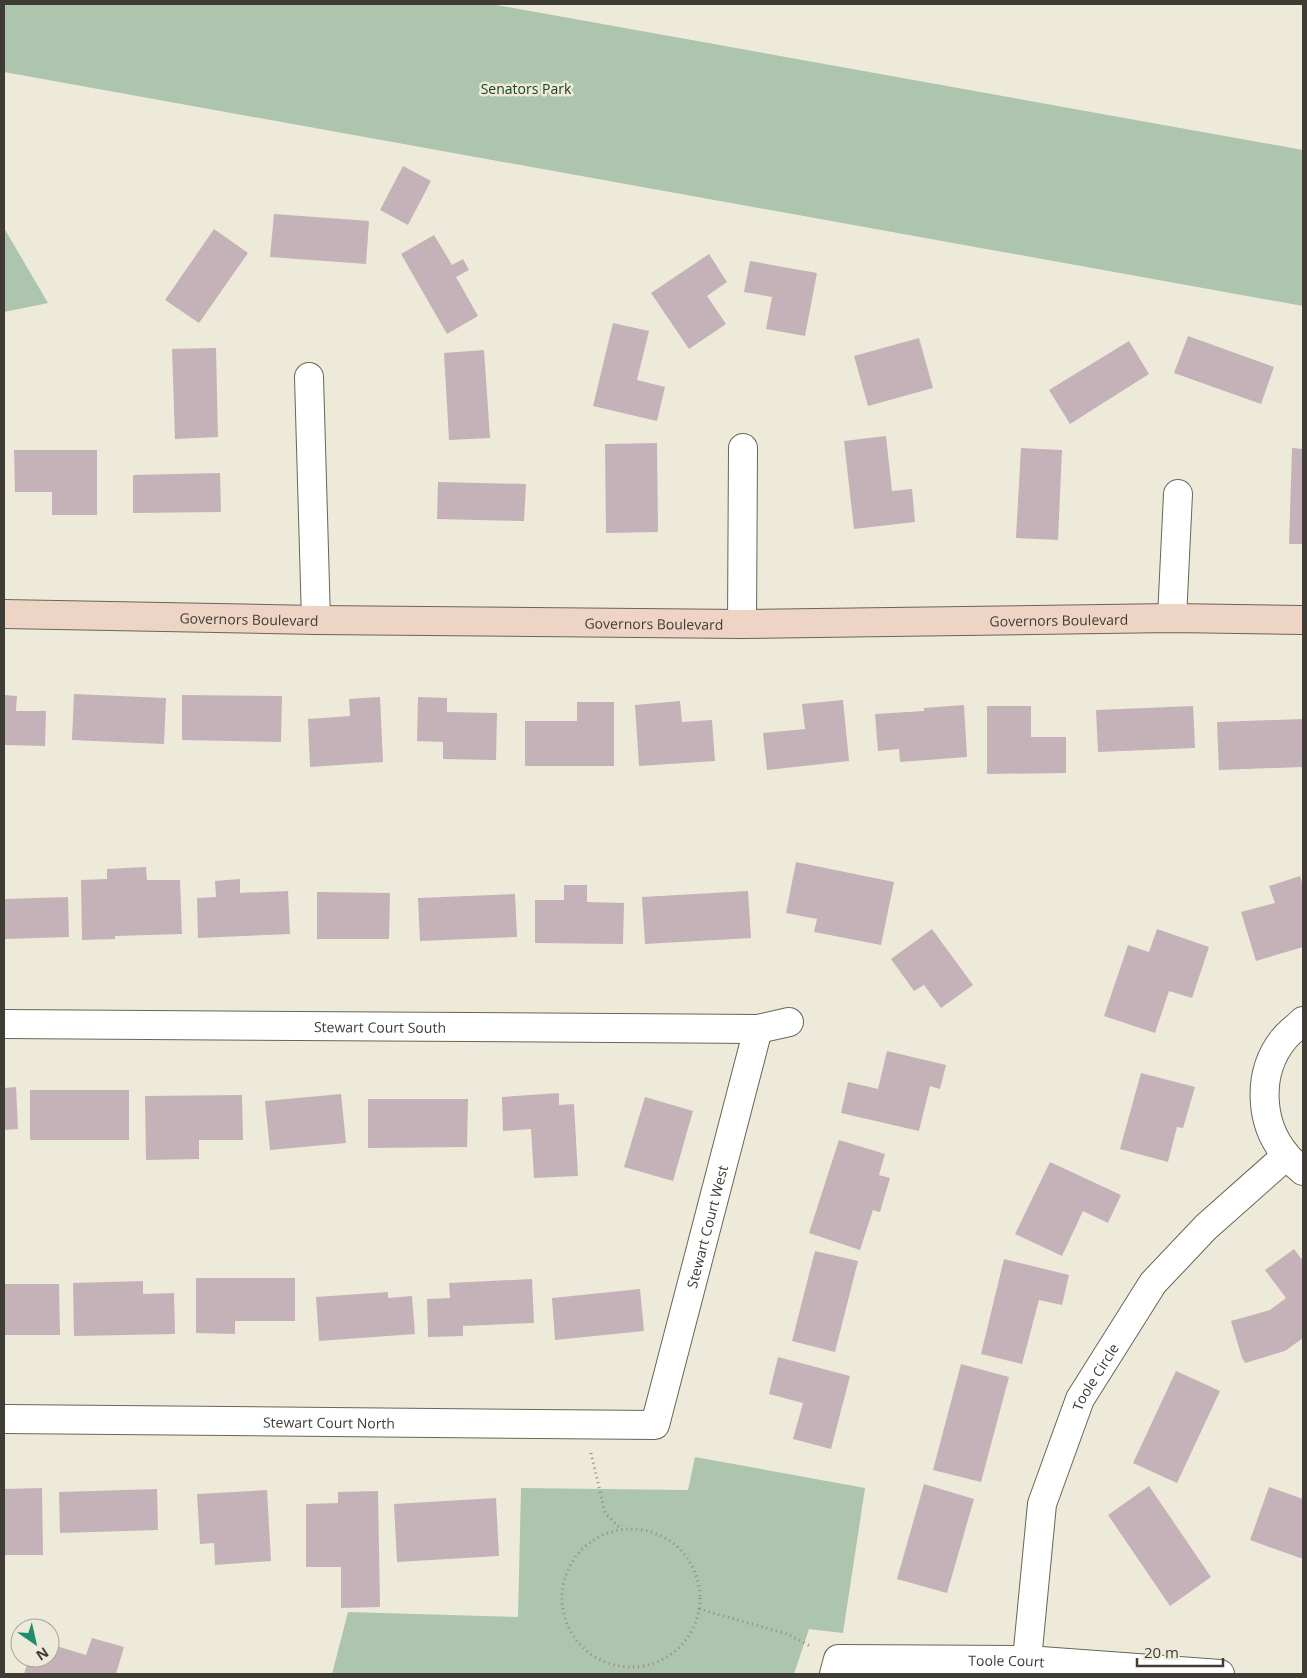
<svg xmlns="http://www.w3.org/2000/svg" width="1307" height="1678" font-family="'Open Sans',sans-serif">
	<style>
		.green { fill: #aec5ad }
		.building { fill: #c5b2b8 }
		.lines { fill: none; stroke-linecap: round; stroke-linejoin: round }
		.street-casing { stroke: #696557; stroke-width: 30 }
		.secondary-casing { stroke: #696557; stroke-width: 30 }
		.path { stroke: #8f8c80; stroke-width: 3; stroke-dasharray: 1 4; stroke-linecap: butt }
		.street { stroke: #fff; stroke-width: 28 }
		.secondary { stroke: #eed4c4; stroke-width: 28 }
		.labels { text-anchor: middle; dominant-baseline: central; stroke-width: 5; stroke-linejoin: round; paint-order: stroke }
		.park-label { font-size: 14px; fill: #144618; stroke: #eeead9 }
		.street-label { font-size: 14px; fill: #3e3c35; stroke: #eeead9 }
	</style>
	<rect width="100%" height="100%" fill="#eeead9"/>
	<g class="green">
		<polygon points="4,4 491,4 1303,150 1303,306 4,72"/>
		<polygon points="4,228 48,303 4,312"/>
		<polygon points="695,1457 865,1488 843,1633 809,1629 794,1674 332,1674 348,1612 518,1617 521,1488 688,1490"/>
	</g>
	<g class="building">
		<polygon points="403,166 431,181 408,225 380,210"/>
		<polygon points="274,214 369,221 366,264 270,257"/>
		<polygon points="214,229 248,253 199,323 165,300"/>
		<polygon points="434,235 452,265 463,259 469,270 456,277 478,316 447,334 401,254"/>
		<polygon points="709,254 727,282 707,296 726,324 689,349 651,293"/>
		<polygon points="750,261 817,273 805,336 766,329 772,297 744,292"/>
		<polygon points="613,323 649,331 637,380 665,387 657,421 593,406"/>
		<polygon points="1188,336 1274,367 1261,404 1174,373"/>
		<polygon points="919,338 933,388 868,406 854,356"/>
		<polygon points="1129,341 1149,374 1070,424 1049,390"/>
		<polygon points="216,348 218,437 175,439 172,349"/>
		<polygon points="484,350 490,438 449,440 444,353"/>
		<polygon points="886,436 892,491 912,489 915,522 854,529 844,441"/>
		<polygon points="657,443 658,532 606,533 605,444"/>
		<polygon points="1021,448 1062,450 1058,540 1016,538"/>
		<polygon points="1292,448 1303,449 1303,544 1289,544"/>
		<polygon points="14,450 97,450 97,515 52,515 52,492 15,492"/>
		<polygon points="220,473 221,512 133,513 133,475"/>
		<polygon points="438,482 526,484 524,521 437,519"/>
		<polygon points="74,694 166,698 164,744 72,740"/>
		<polygon points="4,695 17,696 16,711 46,711 45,746 4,745"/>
		<polygon points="182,695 282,696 281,742 182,740"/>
		<polygon points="380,697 383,762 310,767 308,719 350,716 349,699"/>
		<polygon points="418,697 447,698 447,712 497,713 496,760 443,759 443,742 417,741"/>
		<polygon points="843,700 849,761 767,770 763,733 805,729 802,704"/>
		<polygon points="680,701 682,722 712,720 715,761 639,766 635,705"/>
		<polygon points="577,702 614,702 614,766 525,766 525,721 577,721"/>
		<polygon points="964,705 967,757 900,762 899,749 878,751 875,714 924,711 924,708"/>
		<polygon points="987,706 1031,706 1031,737 1066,737 1066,773 987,774"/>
		<polygon points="1193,706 1195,748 1098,752 1096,710"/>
		<polygon points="1303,719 1303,767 1219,770 1217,722"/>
		<polygon points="796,862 894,882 881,945 814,932 817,919 786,913"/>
		<polygon points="146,867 147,880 180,880 182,934 115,936 115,939 82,940 81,880 107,879 107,869"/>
		<polygon points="1300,876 1303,886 1303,947 1256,961 1241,912 1275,903 1269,886"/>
		<polygon points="240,879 240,893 288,891 290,934 198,938 197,898 216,897 215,881"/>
		<polygon points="564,885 587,885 587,902 624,903 623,944 535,943 535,900 564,900"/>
		<polygon points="748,891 751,938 645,944 642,897"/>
		<polygon points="317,892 390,893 389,939 317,939"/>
		<polygon points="515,894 517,937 420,941 418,898"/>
		<polygon points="68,897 69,937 4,939 4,899"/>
		<polygon points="932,929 973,985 941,1008 924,985 914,991 891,959"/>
		<polygon points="1157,929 1209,947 1192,998 1169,991 1155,1033 1104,1016 1128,945 1149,952"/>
		<polygon points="887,1051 946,1065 940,1089 930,1086 919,1131 841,1113 848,1082 878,1089"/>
		<polygon points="1141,1073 1195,1087 1183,1128 1177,1127 1168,1162 1120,1149"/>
		<polygon points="16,1087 18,1129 4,1130 4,1088"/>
		<rect x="30" y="1090" width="99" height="50"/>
		<polygon points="559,1093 559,1105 574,1104 578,1176 534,1178 531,1129 503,1131 502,1097"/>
		<polygon points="341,1094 346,1143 270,1150 265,1101"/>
		<polygon points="242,1095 243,1140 199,1140 199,1159 146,1160 145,1096"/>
		<polygon points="645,1097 693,1111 673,1181 624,1167"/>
		<polygon points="368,1099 468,1099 467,1147 368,1148"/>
		<polygon points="839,1140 885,1154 879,1175 890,1178 880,1212 873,1210 860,1250 809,1233"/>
		<polygon points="1050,1162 1121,1195 1108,1223 1083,1211 1062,1256 1015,1234"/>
		<polygon points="1294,1249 1303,1261 1303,1338 1285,1351 1245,1363 1242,1358 1231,1321 1270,1310 1286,1298 1265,1270"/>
		<polygon points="815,1251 858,1261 835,1352 792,1341"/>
		<polygon points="1004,1259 1069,1275 1062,1305 1039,1300 1022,1364 981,1354"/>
		<polygon points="196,1278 295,1278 295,1321 235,1321 235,1334 196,1333"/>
		<polygon points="532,1279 534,1323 463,1326 463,1336 428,1337 427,1299 450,1298 449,1283"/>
		<polygon points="143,1281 143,1294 174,1293 175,1334 74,1336 73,1283"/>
		<polygon points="4,1284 59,1284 60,1335 4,1335"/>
		<polygon points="640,1289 644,1331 555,1340 552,1298"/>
		<polygon points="388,1292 388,1298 412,1296 415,1334 319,1341 316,1297"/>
		<polygon points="778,1357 850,1376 831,1449 793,1439 803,1403 769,1394"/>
		<polygon points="961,1364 1009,1377 981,1482 933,1470"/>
		<polygon points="1176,1371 1220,1391 1177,1483 1133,1463"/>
		<polygon points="924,1484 974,1499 947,1593 897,1579"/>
		<polygon points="1149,1486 1211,1577 1170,1606 1108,1515"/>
		<polygon points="1269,1487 1303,1499 1303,1559 1250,1540"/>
		<polygon points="42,1488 43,1555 4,1555 4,1489"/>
		<polygon points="157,1489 158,1530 60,1533 59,1492"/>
		<polygon points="267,1490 271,1561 215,1565 214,1543 200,1544 197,1494"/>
		<polygon points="378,1491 380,1607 341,1608 341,1567 306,1567 306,1504 338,1503 338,1492"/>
		<polygon points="496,1498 499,1556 397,1562 394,1504"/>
		<polygon points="92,1638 124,1647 116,1674 24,1674 29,1658 50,1658 50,1644 86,1655"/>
	</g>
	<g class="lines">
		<defs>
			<g id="street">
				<polyline points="309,377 316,620"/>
				<polyline points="1172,618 1178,494"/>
				<polyline points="742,624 743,448"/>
				<path d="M1303,1021C1297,1027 1288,1033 1283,1040C1257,1073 1259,1123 1286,1155C1290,1161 1298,1166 1303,1171"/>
				<path id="s1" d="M4,1024L758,1029L789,1022"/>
				<path id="s2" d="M4,1419L655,1425L758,1029"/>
				<path id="s3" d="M1027,1660L1042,1504L1080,1399L1153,1283L1206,1227L1286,1156"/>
				<path id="s4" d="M834,1674L838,1659L1027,1660L1220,1674"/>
			</g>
			<g id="secondary">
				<path id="s5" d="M4,614L316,620L742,624L1172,618L1303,620"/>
			</g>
		</defs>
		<use href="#street" class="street-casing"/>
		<use href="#secondary" class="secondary-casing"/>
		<g class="path">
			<polyline points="591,1453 605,1513 621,1529"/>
			<circle cx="631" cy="1598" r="69"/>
			<polyline points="699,1609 787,1634 812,1647"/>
		</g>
		<use href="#street" class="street"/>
		<use href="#secondary" class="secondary"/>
	</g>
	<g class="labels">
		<g class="park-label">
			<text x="526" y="88">Senators Park</text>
		</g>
		<g class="street-label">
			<text stroke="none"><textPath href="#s5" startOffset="245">Governors Boulevard</textPath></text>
			<text stroke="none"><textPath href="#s5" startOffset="1055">Governors Boulevard</textPath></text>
			<text stroke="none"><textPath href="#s5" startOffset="650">Governors Boulevard</textPath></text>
			<text stroke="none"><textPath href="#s1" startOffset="376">Stewart Court South</textPath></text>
			<text stroke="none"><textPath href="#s2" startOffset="856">Stewart Court West</textPath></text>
			<text stroke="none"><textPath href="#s3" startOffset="295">Toole Circle</textPath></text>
			<text stroke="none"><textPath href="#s2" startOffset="325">Stewart Court North</textPath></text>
			<text stroke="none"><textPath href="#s4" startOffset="184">Toole Court</textPath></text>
		</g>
	</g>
	<rect width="1307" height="1678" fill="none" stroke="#3e3c35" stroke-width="10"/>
	<g transform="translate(35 1643) rotate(146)"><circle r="24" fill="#eeead9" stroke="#a8a497"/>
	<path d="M0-4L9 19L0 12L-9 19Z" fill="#1c8d6e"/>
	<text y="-8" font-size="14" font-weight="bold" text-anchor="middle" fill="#3e3c35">N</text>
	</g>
	<path d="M1137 1658v8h86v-8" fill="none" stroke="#3e3c35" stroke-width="2.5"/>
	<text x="1144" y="1658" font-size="15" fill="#3e3c35" stroke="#eeead9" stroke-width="4" paint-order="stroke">20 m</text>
</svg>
